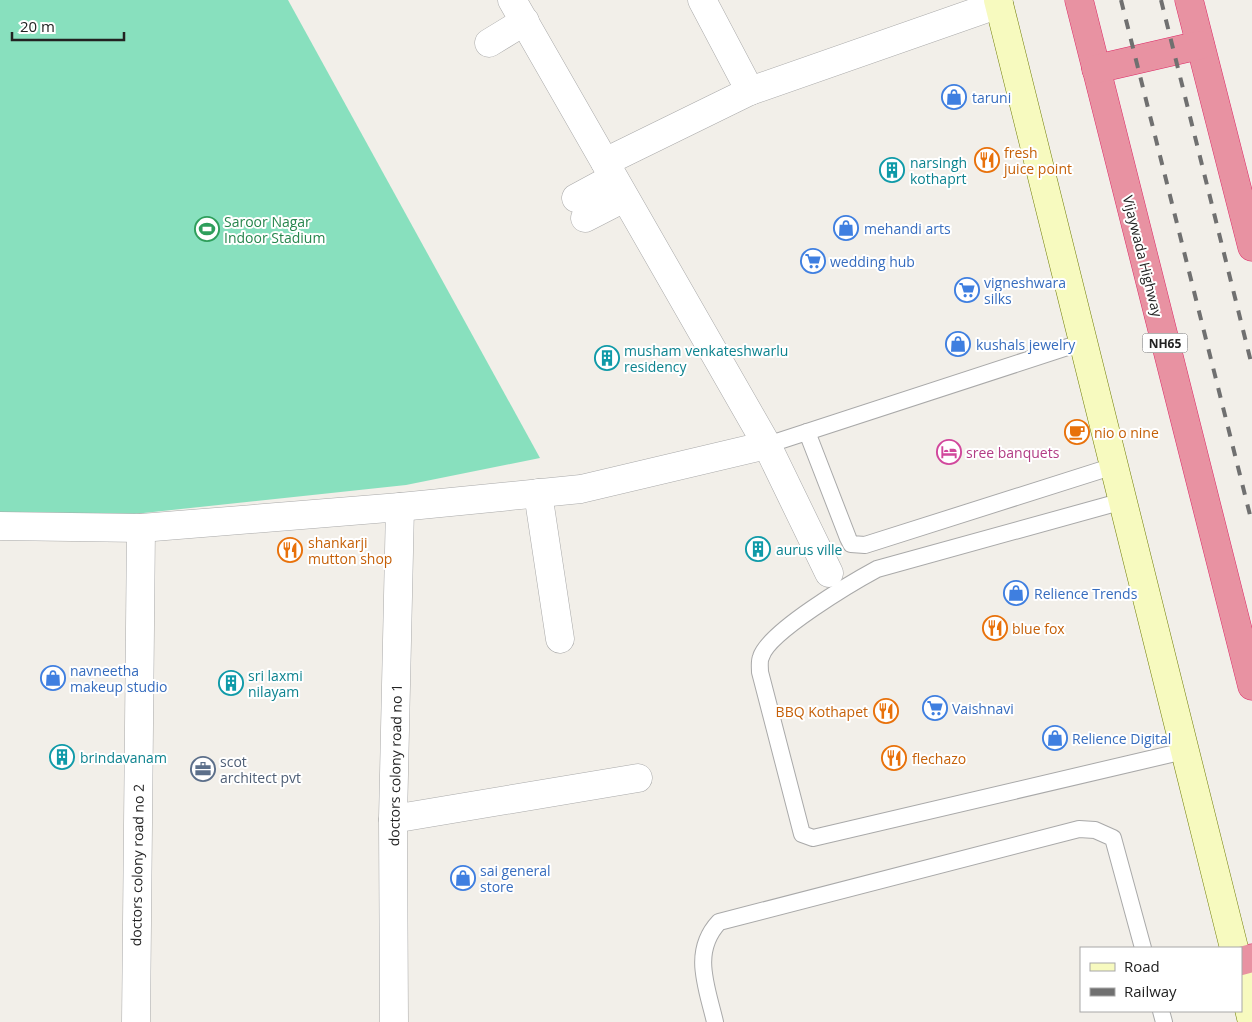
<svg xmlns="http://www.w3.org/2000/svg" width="1252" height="1022" font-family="'Open Sans',sans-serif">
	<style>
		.pitch { fill: #88e0be }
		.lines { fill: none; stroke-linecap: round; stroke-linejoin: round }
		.lane-casing { stroke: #a9a9a9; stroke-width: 18 }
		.street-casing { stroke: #a9a9a9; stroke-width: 29 }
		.secondary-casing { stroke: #707d05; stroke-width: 29 }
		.highway-casing { stroke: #dc2a67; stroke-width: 29 }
		.lane { stroke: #fff; stroke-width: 16 }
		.street { stroke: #fff; stroke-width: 28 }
		.secondary { stroke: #f7fabf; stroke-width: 28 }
		.highway { stroke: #e892a2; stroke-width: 28 }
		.rail { stroke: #707070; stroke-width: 4; stroke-dasharray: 10 10; stroke-linecap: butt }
		.labels { text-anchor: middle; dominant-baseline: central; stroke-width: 4; stroke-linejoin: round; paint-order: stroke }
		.shield { fill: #fff; stroke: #646464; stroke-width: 1 }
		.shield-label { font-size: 12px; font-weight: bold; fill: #222 }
		.shop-label { font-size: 14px; fill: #366cbe; stroke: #fff; text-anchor: start }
		.food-label { font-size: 14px; fill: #c56008; stroke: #fff; text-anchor: start }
		.culture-label { font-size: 14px; fill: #0d838f; stroke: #fff; text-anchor: start }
		.leisure-label { font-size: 14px; fill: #27864d; stroke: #fff; text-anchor: start }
		.street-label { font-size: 14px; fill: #222; stroke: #fff }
		.hotel-label { font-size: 14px; fill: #b23c85; stroke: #fff; text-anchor: start }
		.service-label { font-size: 14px; fill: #4e5e75; stroke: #fff; text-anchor: start }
	</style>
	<rect width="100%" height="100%" fill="#f2efe9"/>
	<polygon class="pitch" points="0,0 288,0 540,458 406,485 31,525 0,519"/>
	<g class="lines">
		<defs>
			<g id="lane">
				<polyline points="807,432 848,538 851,544 865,545 1114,466"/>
				<polyline points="767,445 1083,342"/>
				<path d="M1123,501L877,569C853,582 768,632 761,657C759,661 760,668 760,672L802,834L813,838L1184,751"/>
				<polyline points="1161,1011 1164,1022"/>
				<path d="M715,1022C707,987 691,952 719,922L1079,829L1095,830L1113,838L1143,948"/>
			</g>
			<g id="street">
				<polyline points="512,0 767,445 829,573"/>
				<polyline points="702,0 750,91"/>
				<polyline points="489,43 525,21"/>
				<polyline points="605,162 750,91 999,4"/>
				<polyline points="576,198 613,178"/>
				<polyline points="585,218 624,198"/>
				<polyline points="538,493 560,639"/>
				<polyline points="0,526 141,528 400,507 581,489 767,445"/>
				<polyline points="393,819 638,778"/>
				<polyline points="136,1022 141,528"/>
				<polyline points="394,1022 393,819 400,507"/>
			</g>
			<g id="secondary">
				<polyline points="998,0 1234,948"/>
				<polyline points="1241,975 1252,1022"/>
			</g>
			<g id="highway">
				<polyline points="1079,0 1252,686"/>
				<polyline points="1189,0 1252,247"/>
				<polyline points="1096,69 1200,45"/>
				<polyline points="1241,961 1252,958"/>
			</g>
		</defs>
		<use href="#lane" class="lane-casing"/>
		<use href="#street" class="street-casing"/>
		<use href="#secondary" class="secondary-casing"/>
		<use href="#highway" class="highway-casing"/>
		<use href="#lane" class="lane"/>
		<use href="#street" class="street"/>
		<use href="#secondary" class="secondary"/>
		<use href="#highway" class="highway"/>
		<g class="rail">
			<polyline points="1121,0 1252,523"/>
			<polyline points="1161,0 1252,366"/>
		</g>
	</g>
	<defs>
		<symbol id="shop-ring" viewBox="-11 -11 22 22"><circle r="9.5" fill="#fff" stroke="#3f7fe0" stroke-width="1.5"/><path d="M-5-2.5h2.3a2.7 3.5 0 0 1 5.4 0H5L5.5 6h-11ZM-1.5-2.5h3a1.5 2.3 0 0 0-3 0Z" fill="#3f7fe0"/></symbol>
		<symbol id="restaurant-ring" viewBox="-11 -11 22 22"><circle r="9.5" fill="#fff" stroke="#e8710a" stroke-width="1.5"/><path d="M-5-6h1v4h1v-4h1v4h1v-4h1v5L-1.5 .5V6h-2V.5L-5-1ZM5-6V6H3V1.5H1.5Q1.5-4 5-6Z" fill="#e8710a"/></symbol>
		<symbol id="building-ring" viewBox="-11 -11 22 22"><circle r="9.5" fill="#fff" stroke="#0f9aa8" stroke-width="1.5"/><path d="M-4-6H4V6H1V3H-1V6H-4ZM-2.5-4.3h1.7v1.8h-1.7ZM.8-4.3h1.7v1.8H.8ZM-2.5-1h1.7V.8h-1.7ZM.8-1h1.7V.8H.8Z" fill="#0f9aa8"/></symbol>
		<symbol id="stadium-ring" viewBox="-11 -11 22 22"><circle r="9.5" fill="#fff" stroke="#2e9e5b" stroke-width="1.5"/><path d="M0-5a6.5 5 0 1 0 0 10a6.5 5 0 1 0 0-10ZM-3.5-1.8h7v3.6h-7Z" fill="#2e9e5b"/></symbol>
		<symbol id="supermarket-ring" viewBox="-11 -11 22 22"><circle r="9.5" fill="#fff" stroke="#3f7fe0" stroke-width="1.5"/><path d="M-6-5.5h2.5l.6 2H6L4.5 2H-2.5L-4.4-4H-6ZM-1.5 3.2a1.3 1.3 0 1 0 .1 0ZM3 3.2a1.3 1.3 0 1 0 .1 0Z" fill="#3f7fe0"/></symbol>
		<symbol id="cafe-ring" viewBox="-11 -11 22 22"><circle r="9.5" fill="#fff" stroke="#e8710a" stroke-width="1.5"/><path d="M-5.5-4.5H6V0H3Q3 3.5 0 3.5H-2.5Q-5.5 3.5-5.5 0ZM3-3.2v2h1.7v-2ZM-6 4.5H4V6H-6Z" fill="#e8710a"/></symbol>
		<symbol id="hotel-ring" viewBox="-11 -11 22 22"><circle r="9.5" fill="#fff" stroke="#d1479c" stroke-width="1.5"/><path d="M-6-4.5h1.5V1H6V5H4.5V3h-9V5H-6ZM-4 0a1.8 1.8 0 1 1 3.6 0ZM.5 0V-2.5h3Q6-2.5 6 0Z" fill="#d1479c"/></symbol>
		<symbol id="office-ring" viewBox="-11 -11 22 22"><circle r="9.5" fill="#fff" stroke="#5c6f8a" stroke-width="1.5"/><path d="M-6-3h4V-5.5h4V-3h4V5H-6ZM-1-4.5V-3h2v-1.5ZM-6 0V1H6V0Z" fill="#5c6f8a"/></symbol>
	</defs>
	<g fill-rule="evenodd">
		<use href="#shop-ring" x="940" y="83" width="28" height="28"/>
		<use href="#restaurant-ring" x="973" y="146" width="28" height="28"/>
		<use href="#building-ring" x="878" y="156" width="28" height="28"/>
		<use href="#shop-ring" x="832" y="214" width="28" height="28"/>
		<use href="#stadium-ring" x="193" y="215" width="28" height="28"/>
		<use href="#supermarket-ring" x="799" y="247" width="28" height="28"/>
		<use href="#supermarket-ring" x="953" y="276" width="28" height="28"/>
		<use href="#shop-ring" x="944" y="330" width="28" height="28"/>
		<use href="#building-ring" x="593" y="344" width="28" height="28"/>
		<use href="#cafe-ring" x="1063" y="418" width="28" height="28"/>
		<use href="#hotel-ring" x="935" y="438" width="28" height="28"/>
		<use href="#building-ring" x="744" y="535" width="28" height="28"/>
		<use href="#restaurant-ring" x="276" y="536" width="28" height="28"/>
		<use href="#shop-ring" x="1002" y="579" width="28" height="28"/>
		<use href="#restaurant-ring" x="981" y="614" width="28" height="28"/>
		<use href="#shop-ring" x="39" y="664" width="28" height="28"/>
		<use href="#building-ring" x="217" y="669" width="28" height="28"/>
		<use href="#supermarket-ring" x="921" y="694" width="28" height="28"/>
		<use href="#restaurant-ring" x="872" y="697" width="28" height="28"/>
		<use href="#shop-ring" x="1041" y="724" width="28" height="28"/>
		<use href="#building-ring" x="48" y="743" width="28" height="28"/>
		<use href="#restaurant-ring" x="880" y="744" width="28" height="28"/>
		<use href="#office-ring" x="189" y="755" width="28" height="28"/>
		<use href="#shop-ring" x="449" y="864" width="28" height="28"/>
	</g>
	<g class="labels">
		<rect class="shield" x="1142.5" y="333.5" width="45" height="19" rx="4"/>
		<g class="shield-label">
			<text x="1165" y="343">NH65</text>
		</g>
		<g class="shop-label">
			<text x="972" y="97">taruni</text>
			<text x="864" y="228">mehandi arts</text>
			<text x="830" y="261">wedding hub</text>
			<text x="984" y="282">vigneshwara<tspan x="984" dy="16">silks</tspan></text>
			<text x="976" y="344">kushals jewelry</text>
			<text x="1034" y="593">Relience Trends</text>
			<text x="70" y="670">navneetha<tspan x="70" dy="16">makeup studio</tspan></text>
			<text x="952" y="708">Vaishnavi</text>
			<text x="1072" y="738">Relience Digital</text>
			<text x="480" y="870">sai general<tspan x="480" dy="16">store</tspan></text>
		</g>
		<g class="food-label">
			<text x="1004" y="152">fresh<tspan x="1004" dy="16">juice point</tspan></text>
			<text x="1094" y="432">nio o nine</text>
			<text x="308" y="542">shankarji<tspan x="308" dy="16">mutton shop</tspan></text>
			<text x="1012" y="628">blue fox</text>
			<text x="868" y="711" text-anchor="end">BBQ Kothapet</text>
			<text x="912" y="758">flechazo</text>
		</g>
		<g class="culture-label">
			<text x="910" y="162">narsingh<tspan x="910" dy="16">kothaprt</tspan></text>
			<text x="624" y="350">musham venkateshwarlu<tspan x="624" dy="16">residency</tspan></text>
			<text x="776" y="549">aurus ville</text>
			<text x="248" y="675">sri laxmi<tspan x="248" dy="16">nilayam</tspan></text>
			<text x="80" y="757">brindavanam</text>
		</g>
		<g class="leisure-label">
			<text x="224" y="221">Saroor Nagar<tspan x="224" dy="16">Indoor Stadium</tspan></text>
		</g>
		<g class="street-label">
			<text transform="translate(1143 256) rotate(76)">Vijaywada Highway</text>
			<text transform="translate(395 765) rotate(-89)">doctors colony road no 1</text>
			<text transform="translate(137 865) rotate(-89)">doctors colony road no 2</text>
		</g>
		<g class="hotel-label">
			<text x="966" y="452">sree banquets</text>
		</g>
		<g class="service-label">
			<text x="220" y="761">scot<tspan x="220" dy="16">architect pvt</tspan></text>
		</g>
	</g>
	<rect x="1080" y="947" width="162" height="65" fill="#ffffff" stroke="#a7a7a7"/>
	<rect x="1090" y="963" width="25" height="8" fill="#f7fabf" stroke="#a7a7a7"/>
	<text x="1124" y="972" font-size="15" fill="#222222">Road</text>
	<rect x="1090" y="988" width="25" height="8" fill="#707070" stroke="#a7a7a7"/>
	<text x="1124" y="997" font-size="15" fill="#222222">Railway</text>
	<path d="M12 32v8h112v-8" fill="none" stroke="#222222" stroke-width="2.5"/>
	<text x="20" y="32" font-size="15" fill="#222222" stroke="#ffffff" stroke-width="4" paint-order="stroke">20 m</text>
</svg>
